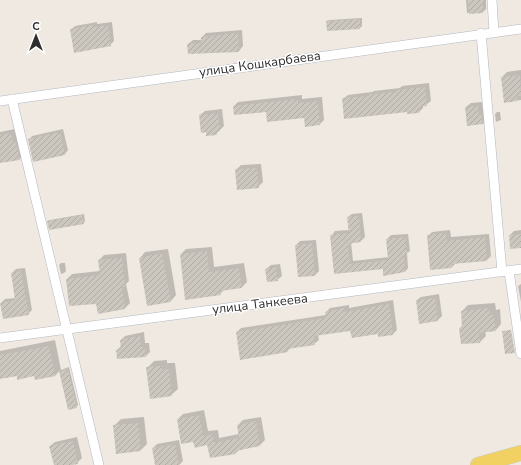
<svg xmlns="http://www.w3.org/2000/svg" width="521" height="465" font-family="'Nunito Sans',sans-serif">
	<style>
		.shadow { fill: #0003 }
		.building { fill: url(#building-hatch) }
		.lines { fill: none; stroke-linecap: round; stroke-linejoin: round }
		.minor-casing { stroke: #b4b7c1; stroke-width: 10 }
		.primary-casing { stroke: #c9c9c9; stroke-width: 16 }
		.minor { stroke: #fff; stroke-width: 9 }
		.primary { stroke: #f2d163; stroke-width: 15 }
		.labels { text-anchor: middle; dominant-baseline: central; stroke-width: 3; stroke-linejoin: round; paint-order: stroke }
		.street-label { font-size: 13px; fill: #2e2e2e; stroke: #fff }
	</style>
	<defs>
		<pattern id="building-hatch" width="6" height="6" patternUnits="userSpaceOnUse"><rect width="6" height="6" fill="#cbc7bf"/><path d="M-1 1l2-2M0 6l6-6M5 7l2-2" fill="none" stroke="#afaba4"/></pattern>
	</defs>
	<rect width="100%" height="100%" fill="#efe9e1"/>
	<g class="shadow">
		<polygon points="466,0 486,0 486,9 483,12 467,13"/>
		<polygon points="362,18 362,26 360,28 327,21 329,20"/>
		<polygon points="97,22 97,24 112,22 114,41 110,45 71,30 75,26"/>
		<polygon points="242,30 243,46 239,51 188,44 193,40 202,40 202,37 206,33"/>
		<polygon points="521,70 521,100 505,102 502,77 507,72"/>
		<polygon points="429,83 431,101 426,105 423,106 423,108 419,112 343,99 348,95 372,92 374,91 400,88 402,86"/>
		<polygon points="302,95 302,99 322,97 324,120 320,124 305,117 234,106 238,102"/>
		<polygon points="482,102 483,111 486,111 487,119 483,124 466,107 471,103"/>
		<polygon points="222,109 224,126 216,134 200,115 205,111"/>
		<polygon points="497,112 500,112 501,120 496,122 495,114"/>
		<polygon points="15,129 17,139 20,138 24,155 20,159 0,162 0,132"/>
		<polygon points="63,129 68,150 65,154 29,140 32,136"/>
		<polygon points="261,164 263,182 258,187 236,170 241,165"/>
		<polygon points="362,213 365,237 361,241 351,242 353,261 389,257 387,239 391,235 408,234 410,251 407,253 408,268 405,272 383,268 335,273 332,235 335,231 349,230 348,217 352,214"/>
		<polygon points="84,214 85,221 83,223 48,221 50,220"/>
		<polygon points="450,230 451,237 489,234 491,256 487,260 456,263 452,267 428,236 432,232"/>
		<polygon points="521,230 521,247 510,235 514,231"/>
		<polygon points="316,240 319,271 315,275 296,245 300,241"/>
		<polygon points="212,247 214,267 244,263 247,282 242,287 224,290 220,294 181,254 186,249"/>
		<polygon points="168,249 176,295 171,301 148,304 140,258 145,252"/>
		<polygon points="126,253 129,281 126,284 130,303 125,308 97,303 67,279 72,274 100,271 99,260 104,255"/>
		<polygon points="61,263 65,263 66,271 64,273 61,274 59,265"/>
		<polygon points="280,264 282,276 277,280 266,269 271,265"/>
		<polygon points="25,268 32,310 28,314 1,303 5,299 16,298 12,273 16,269"/>
		<polygon points="521,284 521,302 518,286"/>
		<polygon points="439,294 442,316 438,320 420,322 417,300 421,297"/>
		<polygon points="393,300 397,330 393,334 351,329 318,335 319,340 314,344 291,348 287,351 237,332 241,328 326,315 326,312 330,308 349,305 349,308"/>
		<polygon points="495,303 496,310 500,309 501,324 496,330 485,331 486,336 480,342 460,328 463,325 462,311 468,305"/>
		<polygon points="144,332 145,343 149,343 150,352 146,356 118,358 117,350 122,345 121,340 125,336"/>
		<polygon points="55,340 61,370 69,367 78,405 76,407 69,409 60,370 55,376 36,379 35,375 17,375 0,378 0,351"/>
		<polygon points="167,360 167,363 175,363 178,389 171,395 147,368 154,361"/>
		<polygon points="204,410 208,431 218,430 219,438 239,434 238,425 243,420 261,417 265,440 260,445 240,449 236,453 194,441 178,419 183,414"/>
		<polygon points="144,417 147,444 141,450 114,426 121,419"/>
		<polygon points="77,437 82,458 77,463 68,465 55,465 50,446 55,442"/>
		<polygon points="179,440 183,461 179,465 156,465 153,448 157,444"/>
	</g>
	<g class="building">
		<polygon points="468,0 483,0 483,13 469,14"/>
		<polygon points="360,19 360,29 327,31 326,21"/>
		<polygon points="93,25 94,27 108,25 111,46 74,53 70,29"/>
		<polygon points="238,33 239,52 188,54 187,44 201,43 201,37"/>
		<polygon points="520,75 521,96 517,96 517,101 504,103 501,77"/>
		<polygon points="425,87 427,106 419,107 419,113 407,114 407,112 344,119 342,98 369,96 369,94 397,92 397,90"/>
		<polygon points="298,99 298,103 318,101 320,125 305,127 304,118 267,122 266,112 234,115 233,106"/>
		<polygon points="478,106 479,115 482,115 483,124 467,126 465,107"/>
		<polygon points="218,113 220,131 216,132 217,135 206,136 206,132 201,133 199,115"/>
		<polygon points="60,132 65,155 33,162 28,139"/>
		<polygon points="11,133 13,143 16,142 20,160 0,163 0,135"/>
		<polygon points="257,168 259,188 237,190 235,169"/>
		<polygon points="82,215 84,224 49,230 47,221"/>
		<polygon points="359,216 361,242 348,244 350,264 388,260 386,239 405,237 407,255 404,256 405,272 383,276 383,269 334,274 330,235 349,233 347,217"/>
		<polygon points="446,233 447,241 485,237 487,261 452,264 452,268 430,270 427,235"/>
		<polygon points="521,234 521,248 510,249 509,235"/>
		<polygon points="312,243 315,276 298,277 295,245"/>
		<polygon points="207,251 209,272 239,268 242,288 220,291 221,295 185,300 180,254"/>
		<polygon points="162,253 171,302 147,306 139,258"/>
		<polygon points="122,258 125,287 122,287 125,309 98,314 96,304 69,306 66,279 100,275 98,260"/>
		<polygon points="276,267 278,281 267,282 265,269"/>
		<polygon points="21,271 29,315 3,319 0,303 15,300 11,273"/>
		<polygon points="435,298 438,321 419,324 416,300"/>
		<polygon points="389,304 393,335 378,337 378,334 352,338 350,331 314,336 315,345 287,349 288,352 240,360 236,332 326,318 325,312 344,308 345,312"/>
		<polygon points="489,308 490,315 494,315 496,331 479,333 480,343 461,344 459,328 462,328 461,311"/>
		<polygon points="511,330 515,353 505,354 502,331"/>
		<polygon points="140,336 141,347 145,347 146,357 117,359 116,350 121,349 120,340"/>
		<polygon points="49,346 55,376 35,380 34,376 17,380 17,376 0,379 0,355"/>
		<polygon points="160,366 161,369 169,369 172,396 150,399 146,367"/>
		<polygon points="68,369 77,408 68,410 59,371"/>
		<polygon points="199,415 203,436 213,434 214,443 239,438 237,425 256,421 260,446 236,451 236,454 210,458 207,445 195,448 193,442 181,444 177,419"/>
		<polygon points="138,423 141,451 116,454 113,425"/>
		<polygon points="73,441 78,464 72,465 54,465 49,446"/>
		<polygon points="175,444 179,465 155,465 152,448"/>
	</g>
	<g class="lines">
		<defs>
			<g id="minor">
				<polyline points="492,0 494,33"/>
				<polyline points="481,33 502,272"/>
				<polyline points="12,99 99,465"/>
				<polyline points="0,101 521,29"/>
				<polyline points="509,271 521,354"/>
				<polyline points="0,338 521,269"/>
			</g>
			<polyline id="primary" points="478,465 521,453"/>
		</defs>
		<use href="#minor" class="minor-casing"/>
		<use href="#primary" class="primary-casing"/>
		<use href="#minor" class="minor"/>
		<use href="#primary" class="primary"/>
	</g>
	<g class="labels">
		<g class="street-label">
			<text transform="translate(260 64) rotate(-8)">улица Кошкарбаева</text>
			<text transform="translate(260 304) rotate(-7)">улица Танкеева</text>
		</g>
	</g>
	<g transform="translate(36 36)" stroke="#ffffff" stroke-width="3" paint-order="stroke">
	<path d="M0-3L7 15L0 10L-7 15Z" fill="#2e2e2e"/>
	<text y="-6" font-size="11" font-weight="bold" text-anchor="middle" fill="#2e2e2e">С</text>
	</g>
</svg>
